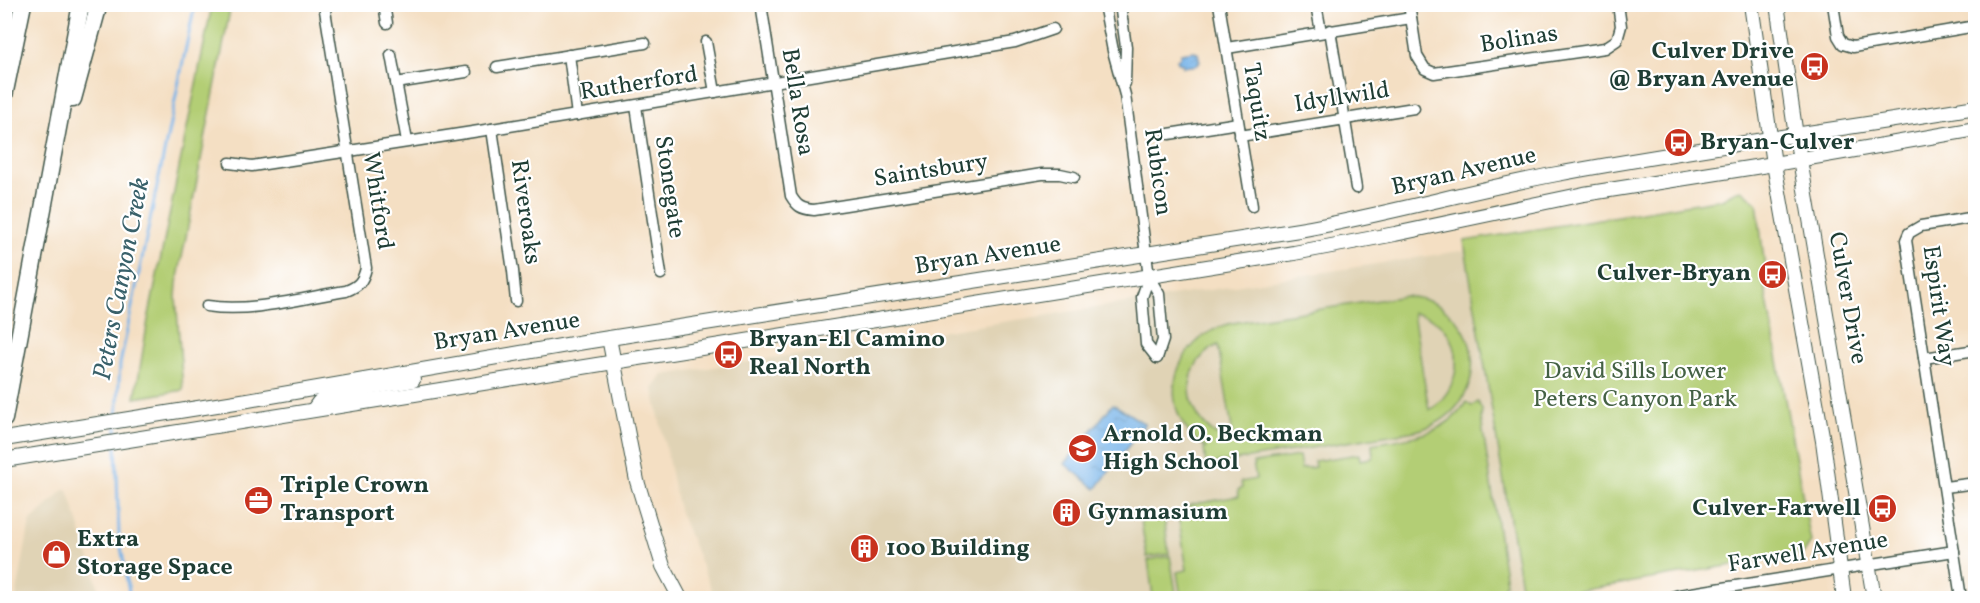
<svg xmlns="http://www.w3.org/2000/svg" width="1980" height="603" font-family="Vollkorn,serif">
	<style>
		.built { fill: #e0d3b5 }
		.park { fill: #b3ce74; stroke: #698654; stroke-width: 1.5; fill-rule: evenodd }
		.water { fill: url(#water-ripples); stroke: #4b788e; stroke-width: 1.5 }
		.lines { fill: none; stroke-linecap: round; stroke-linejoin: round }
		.stream { stroke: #77b4e9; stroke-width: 3 }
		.minor-casing { stroke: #3f5549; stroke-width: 13 }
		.major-casing { stroke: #3f5549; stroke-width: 16 }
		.highway-casing { stroke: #3f5549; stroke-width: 19 }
		.minor { stroke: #fff; stroke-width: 10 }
		.major { stroke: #fff; stroke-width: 14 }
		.highway { stroke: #fff; stroke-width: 16 }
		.labels { text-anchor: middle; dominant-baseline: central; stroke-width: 4.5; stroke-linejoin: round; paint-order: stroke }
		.street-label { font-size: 24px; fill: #1f3d34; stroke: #fff }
		.poi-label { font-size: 24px; font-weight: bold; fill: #1f3d34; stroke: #fff; text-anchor: start }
		.park-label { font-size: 24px; fill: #446144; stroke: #fff }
		.water-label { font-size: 26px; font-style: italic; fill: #39616a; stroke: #fff }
	</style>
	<defs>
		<pattern id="water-ripples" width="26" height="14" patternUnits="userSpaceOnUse" patternTransform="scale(1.5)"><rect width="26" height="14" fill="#77b4e9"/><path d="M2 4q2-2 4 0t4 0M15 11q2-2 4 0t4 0" fill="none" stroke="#6194be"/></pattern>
	</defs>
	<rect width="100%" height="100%" fill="#fff"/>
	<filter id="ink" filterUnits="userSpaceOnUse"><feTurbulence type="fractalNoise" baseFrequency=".0167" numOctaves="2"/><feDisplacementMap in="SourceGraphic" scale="12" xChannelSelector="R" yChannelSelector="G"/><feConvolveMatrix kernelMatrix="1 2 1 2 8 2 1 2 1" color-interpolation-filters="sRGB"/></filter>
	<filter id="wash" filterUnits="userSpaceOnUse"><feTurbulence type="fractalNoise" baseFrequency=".008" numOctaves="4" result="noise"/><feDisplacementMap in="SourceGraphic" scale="24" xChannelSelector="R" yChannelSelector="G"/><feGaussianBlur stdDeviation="1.35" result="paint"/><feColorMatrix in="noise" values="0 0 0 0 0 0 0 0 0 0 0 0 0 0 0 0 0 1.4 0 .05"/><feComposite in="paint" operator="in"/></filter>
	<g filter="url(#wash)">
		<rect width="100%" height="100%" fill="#f4dfc3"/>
		<g class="built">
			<polygon points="1466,250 1523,598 715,598 679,510 653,389 663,375"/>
			<polygon points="64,490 68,490 98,586 101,598 16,598 30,522"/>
		</g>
		<g class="park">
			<polygon points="212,5 231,5 177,283 176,297 183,390 135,398 148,320"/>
			<polygon points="1741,190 1757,202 1766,277 1764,284 1811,542 1804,553 1537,598 1523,598 1464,241 1722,199 1734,192"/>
			<path d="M1405,296C1489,302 1497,412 1415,431L1206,465L1204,449L1206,448C1152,411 1171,338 1232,323ZM1413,313C1465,320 1470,385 1429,410ZM1218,345L1234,441L1233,442C1187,430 1172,367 1218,345Z"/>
			<path d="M1466,402L1472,406L1478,402L1482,410L1481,418L1506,583L1500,592L1463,598H1181L1177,572L1187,570L1179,521L1190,505L1239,496L1238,490L1242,488L1241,482L1256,479L1253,463L1299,456L1301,469L1315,467L1314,461L1359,454L1360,460L1373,458L1372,444C1407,438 1446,436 1466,402Z"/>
			<polygon points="1164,517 1169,554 1147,557 1141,521"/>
			<polygon points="1170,556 1176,593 1153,597 1148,560"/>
		</g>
		<g class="water">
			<polygon points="1195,51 1196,53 1198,53 1200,62 1198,62 1198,65 1183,67 1183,64 1178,63 1177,59 1180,58 1181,53"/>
			<polygon points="1113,404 1145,424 1096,489 1065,464"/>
		</g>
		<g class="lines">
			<g class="stream">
				<polyline points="117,418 120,364 195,4"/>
				<polyline points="116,439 117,424"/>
				<polyline points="116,445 119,535 130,598"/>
			</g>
		</g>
	</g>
	<g filter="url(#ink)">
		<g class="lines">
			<defs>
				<g id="minor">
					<polyline points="384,4 387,23"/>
					<path d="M761,4L791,196C797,206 801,209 814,210L1042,174H1060L1074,177"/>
					<polyline points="1104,4 1113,51 1125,95 1149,277 1159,294 1163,340 1157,358"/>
					<polyline points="1120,4 1126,47 1125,83"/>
					<polyline points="1219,4 1252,206"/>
					<polyline points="1316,4 1321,32"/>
					<polyline points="1409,4 1417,56 1425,69 1434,73 1605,48 1617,40 1621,26 1618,4"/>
					<polyline points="1833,4 1838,36 1843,44 1853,47 1976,26"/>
					<polyline points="1330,30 1356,188"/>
					<polyline points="706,42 715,92"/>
					<polyline points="1227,48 1411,18"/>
					<polyline points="391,55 407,141"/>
					<polyline points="569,55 577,115"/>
					<polyline points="497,67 645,43"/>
					<polyline points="396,83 466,72"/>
					<polyline points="636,106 661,274"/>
					<polyline points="492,129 513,271 516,301"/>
					<polyline points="1169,134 1238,123"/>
					<polyline points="1240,136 1414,108"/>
					<polyline points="230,163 252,166 492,129 1015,42 1053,29"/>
					<polyline points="1149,277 1142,297 1146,344 1157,358"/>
					<path d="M207,306C252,313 301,298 346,291C359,286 363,281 366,268L324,4"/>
					<polyline points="1924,358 1976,350"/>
					<polyline points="1945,487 1976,483"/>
					<polyline points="1669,598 1679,595 1954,551"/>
					<polyline points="1961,598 1906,240 1909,233 1921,226 1976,217"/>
				</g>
				<g id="major">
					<polyline points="1751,4 1774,164 1823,441 1844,598"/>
					<polyline points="1777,4 1796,136 1874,598"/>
					<polyline points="609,338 637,481 663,566 680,598"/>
					<polyline points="314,409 319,402 335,394 413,380"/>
					<path d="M4,439L248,400L584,342L1299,230C1386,215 1471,190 1557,174C1696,148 1836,130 1976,107"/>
					<polyline points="4,460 1294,253 1395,234 1584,194 1774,164 1976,129"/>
				</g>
				<g id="highway">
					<polyline points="4,96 23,4"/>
					<polyline points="73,99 99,4"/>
					<polyline points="4,419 81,4"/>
				</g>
			</defs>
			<use href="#minor" class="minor-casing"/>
			<use href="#major" class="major-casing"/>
			<use href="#highway" class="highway-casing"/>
			<use href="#minor" class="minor"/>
			<use href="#major" class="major"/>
			<use href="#highway" class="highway"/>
		</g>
	</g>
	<defs>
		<symbol id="bus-disc" viewBox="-11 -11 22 22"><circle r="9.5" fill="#c8321e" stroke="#fff"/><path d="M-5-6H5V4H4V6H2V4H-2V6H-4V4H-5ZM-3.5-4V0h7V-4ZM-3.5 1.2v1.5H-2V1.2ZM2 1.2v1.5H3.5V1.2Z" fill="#fff"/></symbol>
		<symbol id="school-disc" viewBox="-11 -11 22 22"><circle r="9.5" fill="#c8321e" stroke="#fff"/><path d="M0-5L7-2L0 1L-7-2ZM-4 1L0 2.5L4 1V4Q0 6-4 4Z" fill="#fff"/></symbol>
		<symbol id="office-disc" viewBox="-11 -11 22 22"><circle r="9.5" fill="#c8321e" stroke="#fff"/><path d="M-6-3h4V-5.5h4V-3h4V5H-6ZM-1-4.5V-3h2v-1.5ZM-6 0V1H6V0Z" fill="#fff"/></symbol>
		<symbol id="building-disc" viewBox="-11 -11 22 22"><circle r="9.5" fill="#c8321e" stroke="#fff"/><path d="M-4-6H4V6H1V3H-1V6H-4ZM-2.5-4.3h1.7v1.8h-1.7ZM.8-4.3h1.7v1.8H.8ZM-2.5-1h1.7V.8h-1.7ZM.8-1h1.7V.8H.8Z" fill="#fff"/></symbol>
		<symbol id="shop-disc" viewBox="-11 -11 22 22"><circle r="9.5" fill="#c8321e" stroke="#fff"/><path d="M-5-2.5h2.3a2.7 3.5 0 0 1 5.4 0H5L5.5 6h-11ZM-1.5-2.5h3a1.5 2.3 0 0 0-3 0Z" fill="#fff"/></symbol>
	</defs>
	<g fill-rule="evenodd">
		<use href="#bus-disc" x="1798" y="50" width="33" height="33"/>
		<use href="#bus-disc" x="1662" y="126" width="33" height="33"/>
		<use href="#bus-disc" x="1756" y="258" width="33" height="33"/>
		<use href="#bus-disc" x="712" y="338" width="33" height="33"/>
		<use href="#school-disc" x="1066" y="432" width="33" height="33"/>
		<use href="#office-disc" x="242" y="484" width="33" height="33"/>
		<use href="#bus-disc" x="1866" y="492" width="33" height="33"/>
		<use href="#building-disc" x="1050" y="496" width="33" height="33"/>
		<use href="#building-disc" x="848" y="532" width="33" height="33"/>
		<use href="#shop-disc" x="40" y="538" width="33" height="33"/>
	</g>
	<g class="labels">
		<g class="street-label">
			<text transform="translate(1519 40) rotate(-9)">Bolinas</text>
			<text transform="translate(639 84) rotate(-9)">Rutherford</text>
			<text transform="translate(1342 98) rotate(-9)">Idyllwild</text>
			<text transform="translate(797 102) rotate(81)">Bella Rosa</text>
			<text transform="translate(1256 102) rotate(81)">Taquitz</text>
			<text transform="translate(931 171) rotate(-9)">Saintsbury</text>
			<text transform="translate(1157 172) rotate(82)">Rubicon</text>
			<text transform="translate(1464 172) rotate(-13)">Bryan Avenue</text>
			<text transform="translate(669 187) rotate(82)">Stonegate</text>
			<text transform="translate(377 201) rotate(81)">Whitford</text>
			<text transform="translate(525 212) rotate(82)">Riveroaks</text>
			<text transform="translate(988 256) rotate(-9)">Bryan Avenue</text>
			<text transform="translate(1847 298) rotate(80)">Culver Drive</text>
			<text transform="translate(1938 306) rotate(82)">Espirit Way</text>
			<text transform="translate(507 332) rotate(-9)">Bryan Avenue</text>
			<text transform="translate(1808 553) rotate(-9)">Farwell Avenue</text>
		</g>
		<g class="poi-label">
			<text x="1794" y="52" text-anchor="end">Culver Drive<tspan x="1794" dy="28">@ Bryan Avenue</tspan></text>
			<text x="1700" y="143">Bryan-Culver</text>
			<text x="1751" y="274" text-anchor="end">Culver-Bryan</text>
			<text x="749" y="340">Bryan-El Camino<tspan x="749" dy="28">Real North</tspan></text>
			<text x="1103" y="435">Arnold O. Beckman<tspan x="1103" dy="28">High School</tspan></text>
			<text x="280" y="486">Triple Crown<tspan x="280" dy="28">Transport</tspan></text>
			<text x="1861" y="509" text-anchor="end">Culver-Farwell</text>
			<text x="1088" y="513">Gynmasium</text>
			<text x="77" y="540">Extra<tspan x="77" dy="28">Storage Space</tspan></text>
			<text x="886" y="549">100 Building</text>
		</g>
		<g class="park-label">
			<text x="1635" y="372">David Sills Lower<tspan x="1635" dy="28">Peters Canyon Park</tspan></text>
		</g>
		<g class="water-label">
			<text transform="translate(122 279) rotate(-79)">Peters Canyon Creek</text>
		</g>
	</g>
	<rect width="1980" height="603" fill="none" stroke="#fff" stroke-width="24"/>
</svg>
